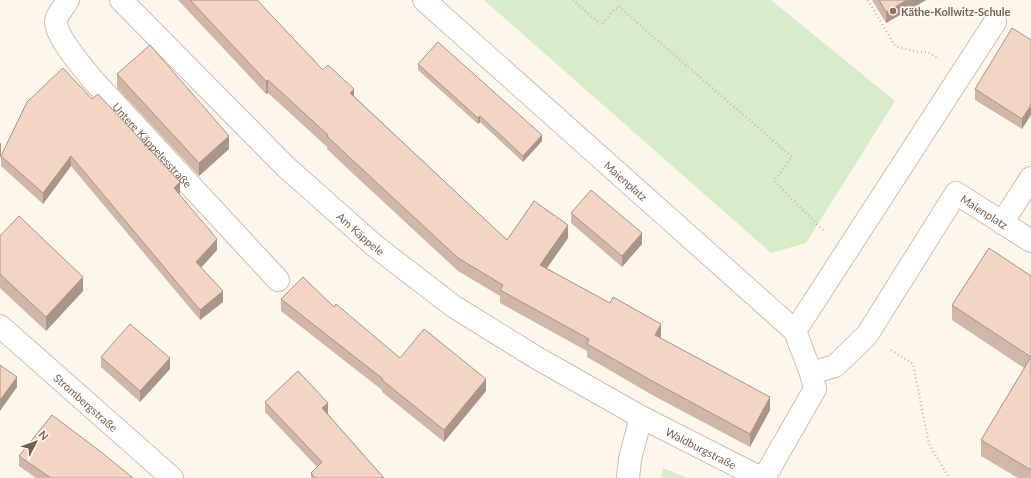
<svg xmlns="http://www.w3.org/2000/svg" width="1031" height="478" font-family="Lato,sans-serif">
	<style>
		.green { fill: #d8ecc9 }
		.lines { fill: none; stroke-linecap: round; stroke-linejoin: round }
		.minor-casing { stroke: #d1beb0; stroke-width: 24 }
		.path { stroke: #d9b8a5; stroke-width: 2.5; stroke-dasharray: 1 3; stroke-linecap: butt }
		.minor { stroke: #fff; stroke-width: 22 }
		.wall { fill: #d1b7a8 }
		.shaded-wall { fill: #aa9588 }
		.building { fill: #f3d5c3; stroke: #aa9588 }
		.education-dot { fill: #8d6e63; stroke: #fffaf3; stroke-width: 1.5 }
		.labels { text-anchor: middle; dominant-baseline: central; stroke-width: 3.5; stroke-linejoin: round; paint-order: stroke }
		.education-label { font-size: 11px; font-weight: bold; fill: #785e54; stroke: #fffaf3; text-anchor: start }
		.street-label { font-size: 11px; fill: #7a5c4d; stroke: #fffaf3 }
	</style>
	<rect width="100%" height="100%" fill="#fdf6ec"/>
	<g class="green">
		<polygon points="484,0 771,0 895,101 806,243 771,253"/>
		<polygon points="663,468 687,478 661,478"/>
	</g>
	<g class="lines">
		<defs>
			<g id="minor">
				<path id="s1" d="M68,0C65,6 56,15 56,22C56,37 82,66 91,78L278,280"/>
				<path id="s2" d="M121,0L286,167L375,246L453,306L537,358L641,417L761,478"/>
				<path id="s3" d="M424,0L795,331L811,373L815,389L764,478"/>
				<polyline points="1002,223 1031,178"/>
				<path id="s4" d="M0,326L172,478"/>
				<polyline points="795,331 995,22"/>
				<path id="s5" d="M811,373L835,366L867,335L956,193L1031,241"/>
				<polyline points="628,478 630,459 641,417"/>
			</g>
		</defs>
		<use href="#minor" class="minor-casing"/>
		<g class="path">
			<polyline points="573,0 601,25 618,6 792,157 774,181 825,232"/>
			<polyline points="868,0 895,46 918,52 928,52 939,59"/>
			<polyline points="891,350 913,364 929,444 949,478"/>
		</g>
		<use href="#minor" class="minor"/>
	</g>
	<g class="wall">
		<polygon points="178,0 257,0 323,70 354,96 507,240 568,238 547,268 661,337 661,338 770,410 750,447 654,396 587,357 587,351 500,303 500,296 458,271 348,169 327,149 327,147 268,93 266,94"/>
		<polygon points="872,0 926,0 886,23"/>
		<polygon points="1031,40 1022,129 975,100 975,89"/>
		<polygon points="418,64 542,141 523,162 480,122 478,124 418,70"/>
		<polygon points="117,74 229,149 199,176 117,88"/>
		<polygon points="27,102 180,193 179,194 217,250 201,268 223,302 200,320 71,166 43,204 1,166 1,156"/>
		<polygon points="571,213 642,244 622,267 571,223"/>
		<polygon points="0,236 83,291 46,331 0,288"/>
		<polygon points="1031,276 1031,478 1018,478 981,456 981,440 1024,368 952,320 952,305"/>
		<polygon points="281,299 334,307 400,358 486,391 444,442 382,392 382,390 281,311"/>
		<polygon points="101,357 170,369 140,402 101,367"/>
		<polygon points="265,402 328,414 384,478 311,478 311,473 317,467 265,412"/>
		<polygon points="19,456 133,478 36,478 19,466"/>
	</g>
	<g class="shaded-wall">
		<polygon points="907,0 926,0 886,23 886,12"/>
		<polygon points="268,80 268,93 266,94 266,81"/>
		<polygon points="354,89 354,102 350,93"/>
		<polygon points="1031,105 1031,115 1022,129 1022,119"/>
		<polygon points="480,116 480,122 478,124 478,118"/>
		<polygon points="542,135 542,141 523,162 523,156"/>
		<polygon points="229,136 229,149 199,176 199,163"/>
		<polygon points="1,142 1,156 0,158 0,144"/>
		<polygon points="71,156 71,166 43,204 43,193"/>
		<polygon points="180,182 180,193 174,199 174,188"/>
		<polygon points="568,225 568,238 540,278 540,265"/>
		<polygon points="642,233 642,244 622,267 622,256"/>
		<polygon points="217,239 217,250 196,273 196,262"/>
		<polygon points="83,277 83,291 46,331 46,317"/>
		<polygon points="223,291 223,302 200,320 200,310"/>
		<polygon points="661,324 661,337 655,348 655,335"/>
		<polygon points="170,358 170,369 140,402 140,391"/>
		<polygon points="17,377 17,387 0,411 0,400"/>
		<polygon points="486,379 486,391 444,442 444,430"/>
		<polygon points="770,397 770,410 750,447 750,434"/>
		<polygon points="328,403 328,414 322,419 322,408"/>
	</g>
	<g class="building">
		<polygon points="190,0 257,0 323,70 328,65 354,89 350,93 507,240 534,201 568,225 540,265 610,303 613,297 661,324 655,335 770,397 750,434 654,382 587,344 589,339 500,290 503,285 458,258 348,156 327,136 328,135 268,80 266,81"/>
		<polygon points="879,0 907,0 886,12"/>
		<polygon points="1012,28 1031,40 1031,105 1022,119 975,89"/>
		<polygon points="438,42 542,135 523,156 480,116 478,118 418,64"/>
		<polygon points="150,45 229,136 199,163 117,74"/>
		<polygon points="63,68 92,99 98,94 180,182 174,188 217,239 196,262 223,291 200,310 71,156 43,193 1,156 27,102"/>
		<polygon points="591,190 642,233 622,256 571,213"/>
		<polygon points="19,216 83,277 46,317 0,274 0,236"/>
		<polygon points="989,248 1031,276 1031,470 981,440 1031,357 952,305"/>
		<polygon points="303,277 334,307 336,304 400,358 424,329 486,379 444,430 382,380 383,379 281,299"/>
		<polygon points="130,324 170,358 140,391 101,357"/>
		<polygon points="0,365 17,377 0,400"/>
		<polygon points="298,371 328,403 322,408 384,478 315,478 311,473 322,462 265,402"/>
		<polygon points="52,415 101,452 133,478 51,478 19,456"/>
	</g>
	<circle class="education-dot" cx="893" cy="11" r="4"/>
	<g class="labels">
		<g class="education-label">
			<text x="901" y="11">Käthe-Kollwitz-Schule</text>
		</g>
		<g class="street-label">
			<text stroke="none"><textPath href="#s1" startOffset="183">Untere Käppelesstraße</textPath></text>
			<text stroke="none"><textPath href="#s3" startOffset="271">Maienplatz</textPath></text>
			<text stroke="none"><textPath href="#s5" startOffset="271">Maienplatz</textPath></text>
			<text stroke="none"><textPath href="#s2" startOffset="335">Am Käppele</textPath></text>
			<text stroke="none"><textPath href="#s4" startOffset="115">Strombergstraße</textPath></text>
			<text stroke="none"><textPath href="#s2" startOffset="738">Waldburgstraße</textPath></text>
		</g>
	</g>
	<g transform="translate(36 442) rotate(49)" stroke="#fffaf3" stroke-width="3" paint-order="stroke">
	<path d="M0-3L7 15L0 10L-7 15Z" fill="#7a5c4d"/>
	<text y="-6" font-size="11" font-weight="bold" text-anchor="middle" fill="#7a5c4d">N</text>
	</g>
</svg>
